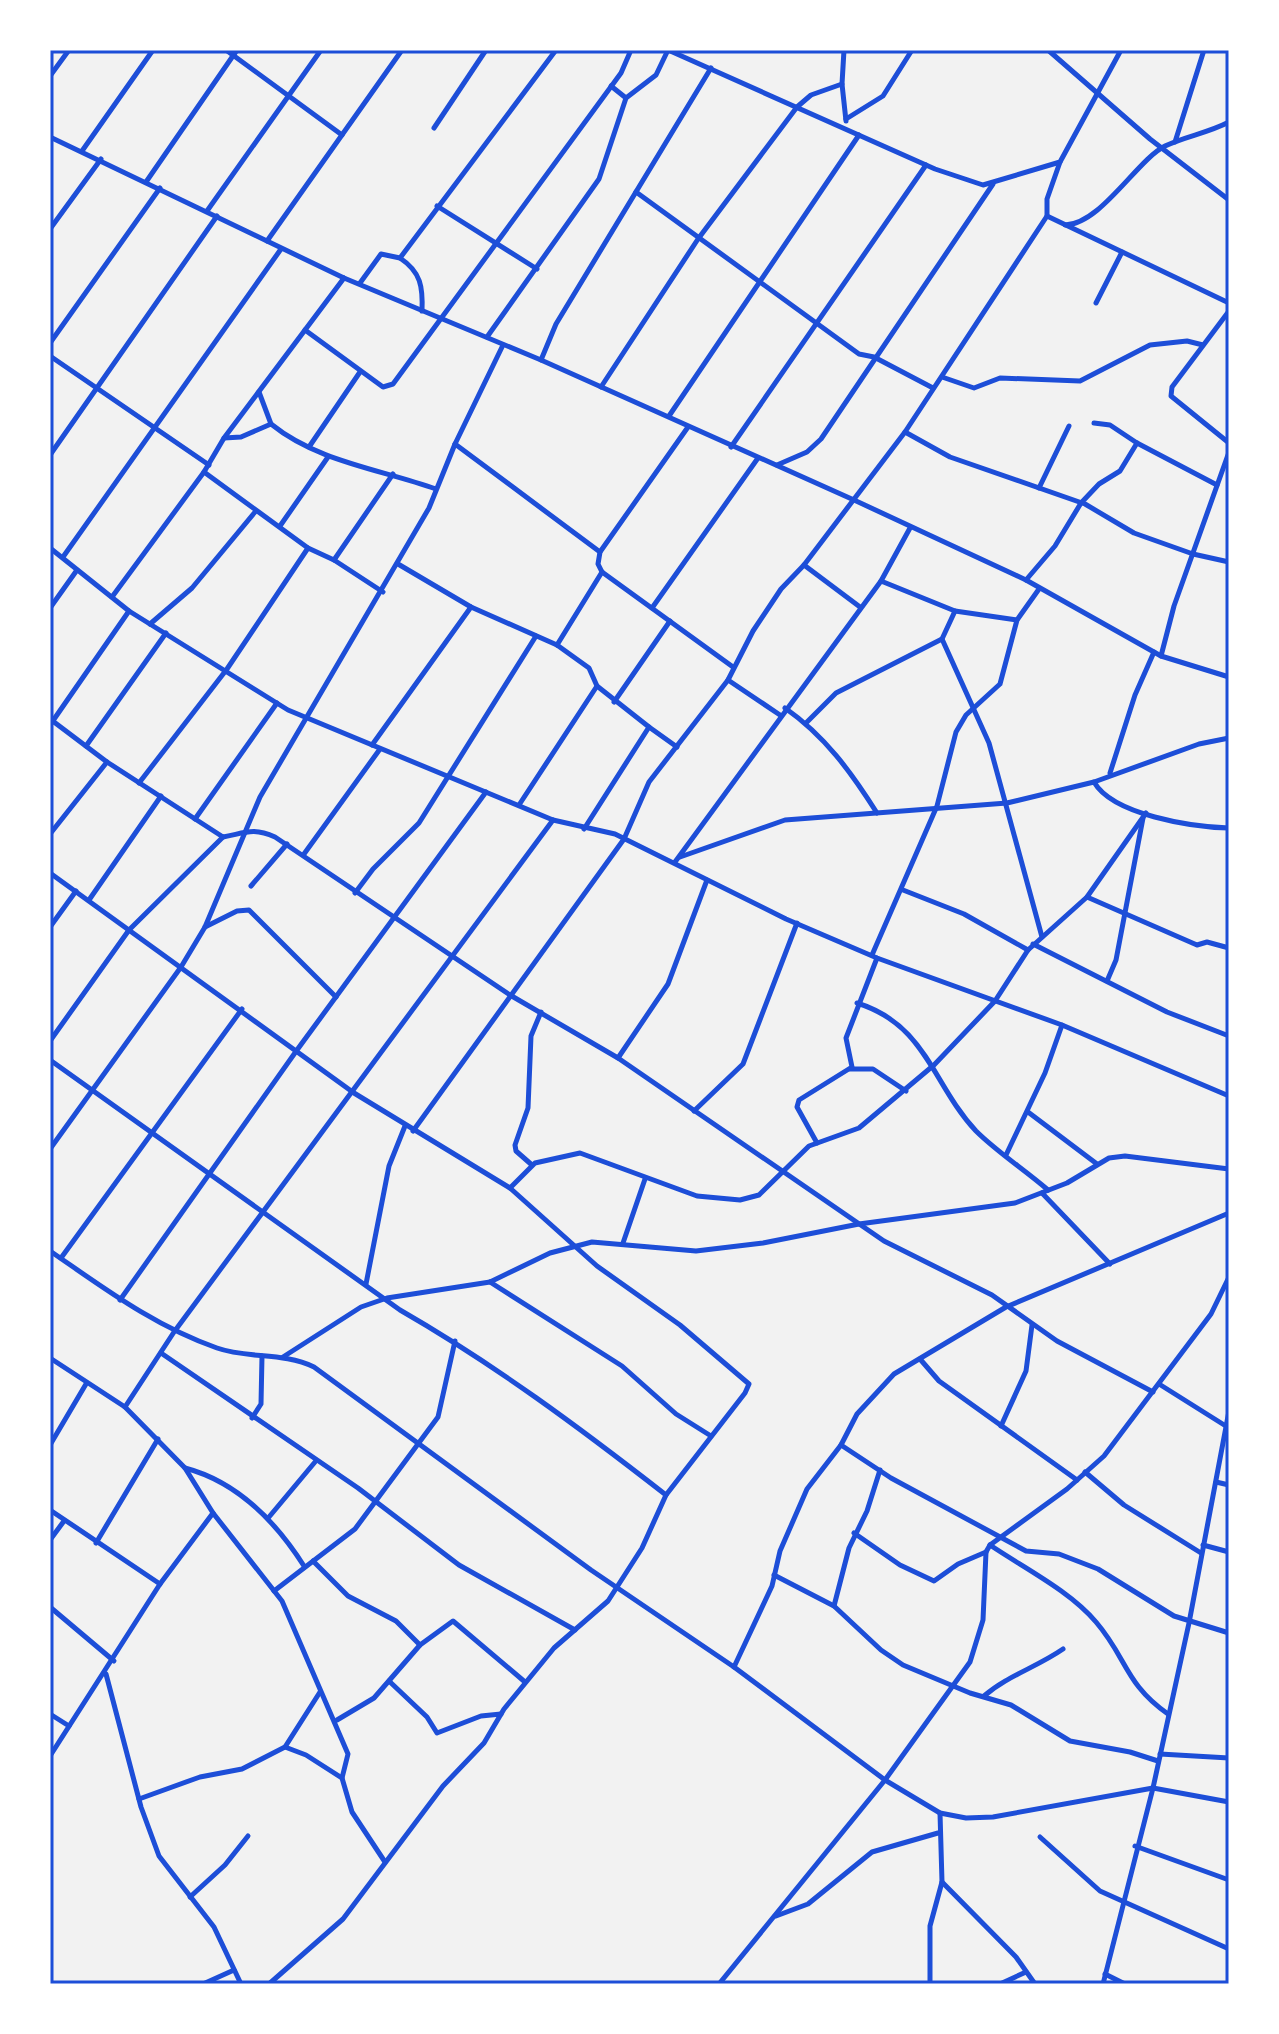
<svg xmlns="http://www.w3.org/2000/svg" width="1279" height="2034" font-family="'PT Sans Narrow',sans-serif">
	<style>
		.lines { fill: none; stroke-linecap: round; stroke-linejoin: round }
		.minor { stroke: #1d4ed8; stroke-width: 5 }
		.neatline { fill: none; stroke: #1d4ed8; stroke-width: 3 }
	</style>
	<rect width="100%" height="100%" fill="#f2f2f2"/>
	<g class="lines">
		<g class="minor">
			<polyline points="226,50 342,135"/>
			<polyline points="668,50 935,169 983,185 1060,162 1121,50"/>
			<polyline points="844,50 842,84 846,121"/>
			<polyline points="1048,50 1150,139 1229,200"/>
			<polyline points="50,76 69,50"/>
			<polyline points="611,86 626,98"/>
			<polyline points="846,119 883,96 912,50"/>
			<polyline points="434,128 486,50"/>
			<polyline points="50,137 344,278 541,360 854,500 1026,580 1161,656 1229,677"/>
			<polyline points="1175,142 1204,50"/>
			<polyline points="82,151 153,50"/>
			<polyline points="146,182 237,50"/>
			<polyline points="636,192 859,354 874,357 933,388"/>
			<polyline points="437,206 537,269"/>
			<polyline points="207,211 321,50"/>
			<polyline points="1047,216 1229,303"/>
			<path d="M1065,225C1101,224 1137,160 1165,146C1186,136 1208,133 1229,122"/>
			<polyline points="50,229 101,159"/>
			<polyline points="267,241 402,50"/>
			<path d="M400,258C421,272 423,287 422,311"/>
			<polyline points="360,283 381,254 400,258 556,50"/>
			<polyline points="1096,303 1122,252"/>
			<polyline points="1229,311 1172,387 1171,396 1229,443"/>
			<polyline points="305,330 383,387 393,384 621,73 631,50"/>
			<polyline points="487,337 599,179 626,98 656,75 668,50"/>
			<polyline points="50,343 160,188"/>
			<polyline points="50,356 209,465"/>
			<polyline points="541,360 556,324 711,68"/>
			<polyline points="942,377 974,388 1000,378 1080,381 1150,345 1187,341 1203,345"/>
			<polyline points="601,387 698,239 797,107 811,95 842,84"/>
			<polyline points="259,392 271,424"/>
			<polyline points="669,416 859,135"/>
			<polyline points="1094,423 1110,425 1137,443 1217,485"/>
			<polyline points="688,427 600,552 598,564 602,572 733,667"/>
			<polyline points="905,432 950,457 1085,504 1134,533 1193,554 1229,562"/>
			<path d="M224,438L241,437L271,424C318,462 380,469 436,489"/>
			<polyline points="455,444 600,552"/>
			<polyline points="309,447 360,372"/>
			<polyline points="731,447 926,165"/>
			<polyline points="50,455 217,216"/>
			<polyline points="777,465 807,452 821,439 993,184"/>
			<polyline points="204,472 308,548 334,560 383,592"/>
			<polyline points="1039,488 1069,426"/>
			<polyline points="280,526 328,457"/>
			<polyline points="50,548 129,611 288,710 553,820 615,834 786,919 877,958 1062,1025 1229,1096"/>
			<polyline points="63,557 281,249"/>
			<polyline points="334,560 393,474"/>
			<polyline points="398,564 471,607 557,645 589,668 597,686 649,727 584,829"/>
			<polyline points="804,565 860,607"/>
			<polyline points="1026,580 1055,546 1081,503 1099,484 1120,471 1137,443"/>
			<polyline points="881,581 910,528"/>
			<polyline points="112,597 204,472 224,438 344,278"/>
			<polyline points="50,608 77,570"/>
			<polyline points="652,608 758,458"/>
			<polyline points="150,624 192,588 255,512"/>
			<polyline points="942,639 989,743 1042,937"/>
			<polyline points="557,645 602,572"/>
			<polyline points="1161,656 1174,606 1229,452"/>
			<polyline points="728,680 780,715"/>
			<polyline points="614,702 670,621"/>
			<path d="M785,708C825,736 851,772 877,813"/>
			<path d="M50,719L107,762L223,837C245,833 253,827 275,837L510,995L618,1058L884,1241L992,1295L1057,1341L1153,1392"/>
			<polyline points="806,723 836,693 942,639 955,611"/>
			<polyline points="50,725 129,611"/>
			<polyline points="649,727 677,747"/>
			<polyline points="372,745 471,607"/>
			<polyline points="86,746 166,633"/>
			<polyline points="1110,773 1135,695 1154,652"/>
			<path d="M1094,782C1113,815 1192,827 1229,828"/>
			<polyline points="139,783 227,669 308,548"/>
			<polyline points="519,805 597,686"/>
			<polyline points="195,819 277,703"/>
			<polyline points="50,834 107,762"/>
			<polyline points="304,854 380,749"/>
			<polyline points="680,857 785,820 1007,803 1094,782 1199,744 1229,738"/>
			<polyline points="675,862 881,581 955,611 1017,620"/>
			<polyline points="50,873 354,1093 510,1188 597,1266 680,1325 749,1384 745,1393 666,1495 642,1548 608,1601 554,1648 536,1670 504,1709 484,1743 443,1786 343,1919 269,1984"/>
			<polyline points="251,886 287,844"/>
			<polyline points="903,890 964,914 1028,950"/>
			<polyline points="355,893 373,869 419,823 536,636"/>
			<polyline points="1087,897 1197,945 1207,942 1229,948"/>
			<polyline points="89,900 161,796"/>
			<polyline points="50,927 76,891"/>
			<polyline points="205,927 237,911 249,910 336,997"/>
			<polyline points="1033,944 1167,1012 1229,1036"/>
			<polyline points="872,955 937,806 956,732 966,715 1000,684 1017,620 1039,589"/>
			<polyline points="1107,981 1116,960 1143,818"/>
			<path d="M857,1003C927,1025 932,1084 976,1131C997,1152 1025,1170 1048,1190"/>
			<polyline points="50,1041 129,930 223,837"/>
			<polyline points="618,1058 668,984 707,880"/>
			<path d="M50,1060L400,1310C494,1364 580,1428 666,1495"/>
			<polyline points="850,1069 873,1069 906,1091"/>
			<polyline points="694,1111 743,1064 797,923"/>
			<polyline points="1028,1112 1097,1164"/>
			<polyline points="413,1131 624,839 649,782 728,680 753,631 781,589 804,565 905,432 1047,216 1047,199 1060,162"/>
			<polyline points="817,1143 797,1107 799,1100 852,1067 846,1038 877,958"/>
			<polyline points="50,1149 181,967 205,927 260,797 429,508 455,444 503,345"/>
			<polyline points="1006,1155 1045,1073 1062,1025"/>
			<polyline points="532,1165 516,1151 515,1145 528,1108 531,1036 541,1012"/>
			<polyline points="510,1188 535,1163 580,1153 697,1196 740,1200 759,1195 809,1146 859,1128 934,1065 995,1001 1028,950 1087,897 1146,813"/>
			<polyline points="1042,1193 1110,1264"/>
			<polyline points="623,1243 645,1179"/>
			<path d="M50,1251C104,1288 154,1326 217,1348C248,1359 283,1352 314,1367L591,1570L734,1667L885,1780L940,1813L966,1818L993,1817L1153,1788L1229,1802"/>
			<polyline points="61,1258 242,1009"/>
			<polyline points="490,1282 622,1366 676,1414 711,1436"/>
			<polyline points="366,1284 389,1166 405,1126"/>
			<polyline points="120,1300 297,1050 486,792"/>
			<polyline points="161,1353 358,1488 459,1565 575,1630"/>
			<polyline points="283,1357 361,1307 387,1298 490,1282 550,1253 592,1242 696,1251 763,1243 859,1224 1015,1203 1067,1183 1109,1158 1125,1156 1229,1169"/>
			<polyline points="50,1358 125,1407 185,1468 213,1513 282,1601 348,1754 342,1778 352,1812 385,1862"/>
			<polyline points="920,1359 939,1381 1077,1480"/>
			<polyline points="1159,1384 1229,1428"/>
			<polyline points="125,1407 174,1332 553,820"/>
			<polyline points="252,1418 261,1404 262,1356"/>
			<polyline points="1001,1426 1026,1371 1032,1325"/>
			<polyline points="50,1445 86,1384"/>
			<polyline points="841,1445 891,1478 1026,1551 1059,1554 1098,1569 1174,1616 1229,1633"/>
			<path d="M185,1468C238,1482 276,1522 304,1566"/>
			<polyline points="1085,1472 1124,1505 1201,1553"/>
			<polyline points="1216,1482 1229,1485"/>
			<polyline points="50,1510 160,1584"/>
			<polyline points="269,1517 315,1462"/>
			<polyline points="854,1533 900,1565 934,1581 958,1564 986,1552"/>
			<polyline points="50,1540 64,1521"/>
			<polyline points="96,1543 158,1439"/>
			<path d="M990,1545C1024,1568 1070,1591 1096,1622C1127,1658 1125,1684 1168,1714"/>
			<polyline points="1203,1545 1229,1552"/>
			<polyline points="313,1561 348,1596 396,1621 420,1645"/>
			<polyline points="774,1575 834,1606 881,1650 903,1665 970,1693 1011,1705 1070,1741 1130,1752 1158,1761"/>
			<polyline points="274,1591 355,1529 438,1417 455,1341"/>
			<polyline points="834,1606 849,1548 867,1511 880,1470"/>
			<polyline points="50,1607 114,1661"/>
			<polyline points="734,1667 772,1586 780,1551 807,1489 841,1445 857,1414 894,1374 1006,1307 1229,1213"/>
			<polyline points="106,1674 141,1807 159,1856 214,1927 241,1984"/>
			<polyline points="389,1681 427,1717 437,1733 481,1716 501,1714"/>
			<path d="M984,1696C1007,1676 1037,1667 1063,1649"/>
			<polyline points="50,1714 69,1726"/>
			<polyline points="337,1720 374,1698 420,1645 453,1621 525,1682"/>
			<polyline points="285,1747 306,1755 342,1778"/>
			<polyline points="1160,1754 1229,1758"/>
			<polyline points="50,1756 160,1584 213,1513"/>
			<polyline points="139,1799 200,1777 242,1769 285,1747 320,1692"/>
			<polyline points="1040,1837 1100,1891 1229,1949"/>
			<polyline points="1135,1846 1229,1880"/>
			<polyline points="942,1882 1016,1957 1035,1984"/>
			<polyline points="190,1897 225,1865 248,1836"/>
			<polyline points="776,1916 808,1904 872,1852 938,1833"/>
			<polyline points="1105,1974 1125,1984"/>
			<polyline points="203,1984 234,1970"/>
			<polyline points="719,1984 885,1780 970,1662 983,1620 986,1552 990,1545 1067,1489 1104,1456 1211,1314 1229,1277"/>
			<polyline points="930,1984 930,1926 942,1882 940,1813"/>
			<polyline points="1000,1984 1026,1972"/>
			<polyline points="1103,1984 1153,1788 1189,1623 1229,1411"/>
		</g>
	</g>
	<rect width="1279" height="2034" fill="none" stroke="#ffffff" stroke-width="104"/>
	<rect x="52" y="52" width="1175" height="1930" class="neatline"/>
</svg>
